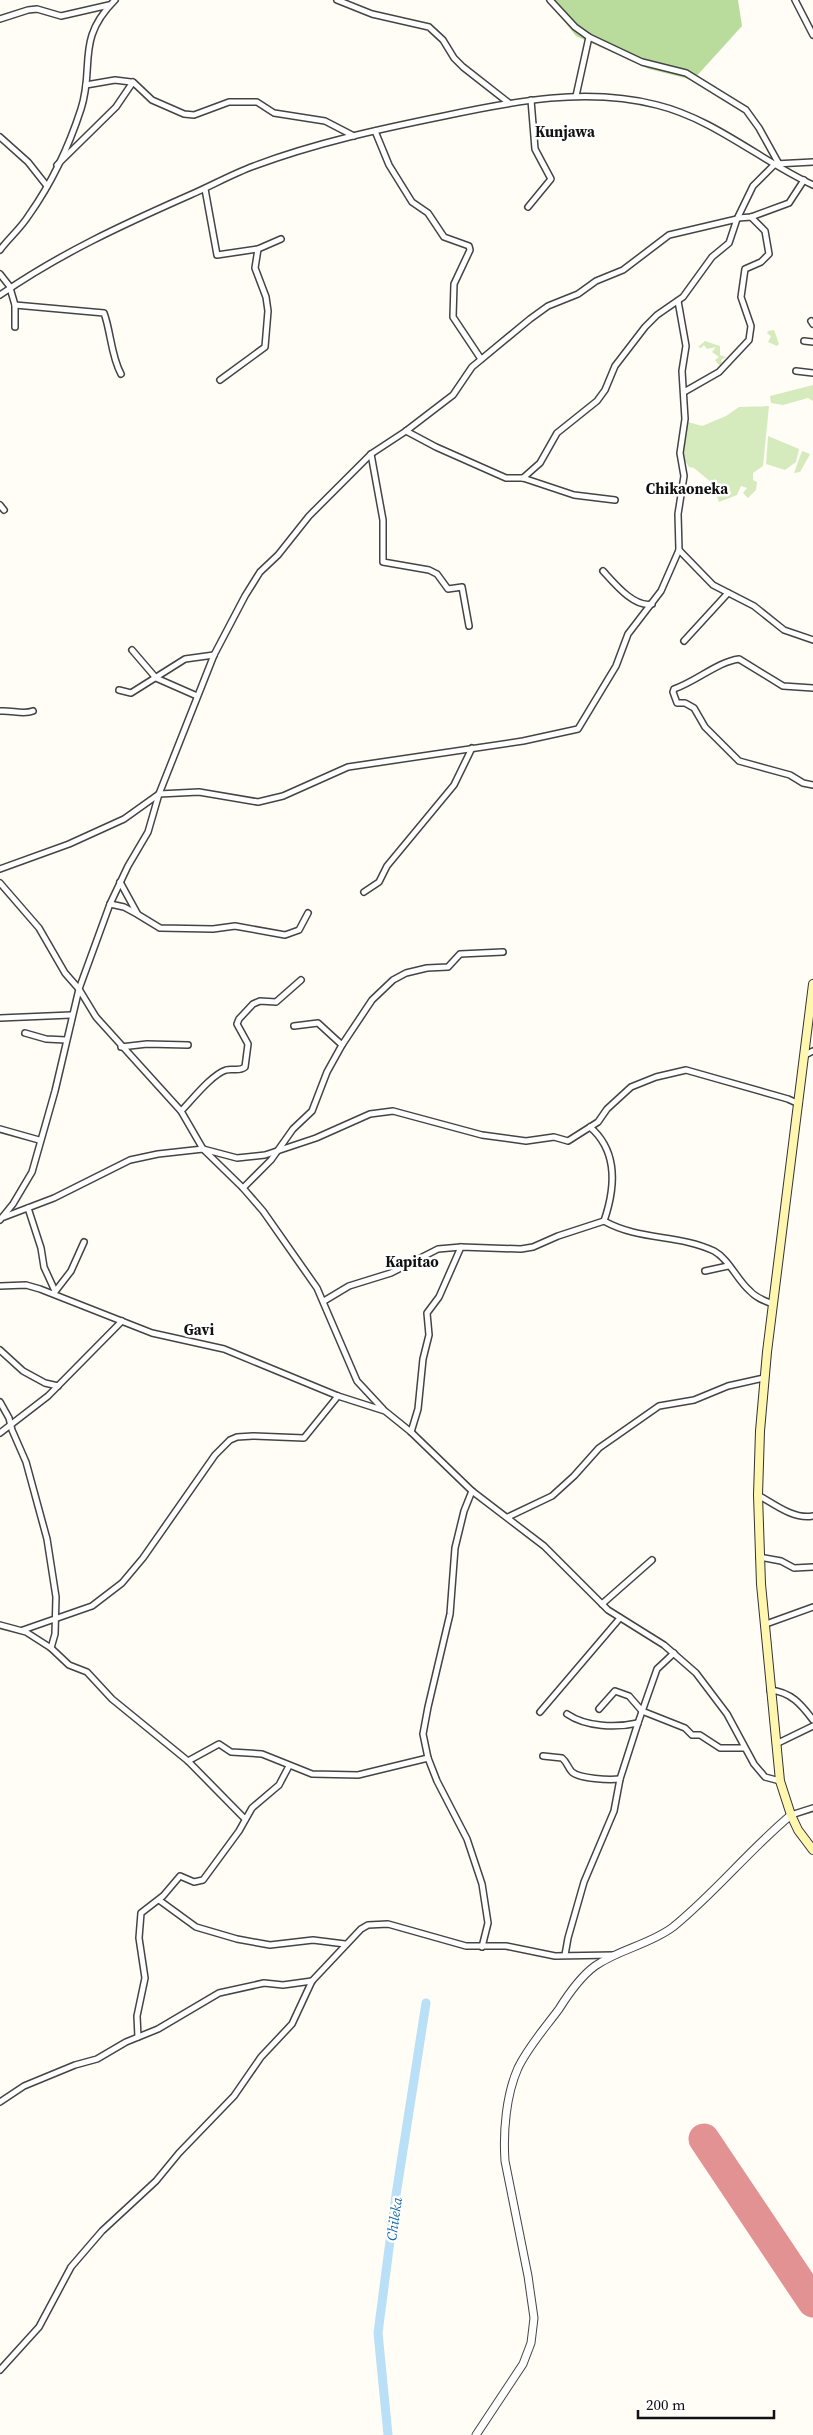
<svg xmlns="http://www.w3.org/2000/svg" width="813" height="2435" font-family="'Source Serif 4',serif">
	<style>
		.green { fill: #d5ebbd }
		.forest { fill: #b9dc9c }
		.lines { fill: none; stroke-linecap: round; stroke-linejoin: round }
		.river { stroke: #b9e0f7; stroke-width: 9 }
		.runway { stroke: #e29292; stroke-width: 31 }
		.minor-casing { stroke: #444; stroke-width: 8 }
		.tertiary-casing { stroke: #444; stroke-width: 9 }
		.secondary-casing { stroke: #333; stroke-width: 10 }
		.minor { stroke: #fff; stroke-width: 5 }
		.tertiary { stroke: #fff; stroke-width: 7 }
		.secondary { stroke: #fff6b0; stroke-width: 8 }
		.labels { text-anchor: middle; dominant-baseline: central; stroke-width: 5; stroke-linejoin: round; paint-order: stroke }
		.water-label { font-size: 14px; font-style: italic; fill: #1768a6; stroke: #fff }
		.quarter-label { font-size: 15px; font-weight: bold; fill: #111; stroke: #fff }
	</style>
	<rect width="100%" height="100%" fill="#fffdf5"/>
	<g class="green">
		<polygon points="774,330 779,344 777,346 768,342 771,336 767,333 768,331"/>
		<polygon points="705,341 720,346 720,355 726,357 721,360 722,364 719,365 715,360 719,357 712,352 716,347 707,349 704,345 701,348 698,347"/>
		<polygon points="813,385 813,401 808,398 783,405 771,403 770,396"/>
		<polygon points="769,406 763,466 753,473 753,480 757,482 756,490 748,498 743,493 747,488 741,486 737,495 719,502 712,483 694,468 689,467 681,455 685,426 688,422 702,426 726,416 739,407"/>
		<polygon points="768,436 799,449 796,462 785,470 766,464"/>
		<polygon points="802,451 810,454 809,456 800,472 794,473"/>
	</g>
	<polygon class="forest" points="547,0 738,0 742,26 693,80 649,69 576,36"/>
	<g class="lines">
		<polyline class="river" points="388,2435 378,2333 396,2195 426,2003"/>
		<polyline class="runway" points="704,2139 813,2302"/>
		<defs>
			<g id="minor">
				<polyline points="337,0 372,14 429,27 443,40 454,58 463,67 509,103"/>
				<polyline points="550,0 575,27 589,37 576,96"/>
				<polyline points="795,0 813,35"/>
				<polyline points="0,19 28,10 37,9 61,16 109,5"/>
				<polyline points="589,37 642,62 686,73 746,110 759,128 779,164"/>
				<polyline points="86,85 115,80 131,82"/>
				<polyline points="375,131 389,165 412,202 428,213 444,237 469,246 470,250 454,284 453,317 481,359"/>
				<polyline points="0,137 28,162 47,186"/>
				<polyline points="57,165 116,107 133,82 152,100 184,114 194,115 229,102 257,102 274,113 325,121 354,136"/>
				<polyline points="205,189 217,255 258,249 281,239"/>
				<polyline points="528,207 551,179 535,149 531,100"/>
				<polyline points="738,218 751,217 789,203 804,180"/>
				<path d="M0,250C9,238 21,228 29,215C51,184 69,146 81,109C95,66 75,40 115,0"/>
				<polyline points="0,274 11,288"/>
				<path d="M10,288L15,305L104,313C111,332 111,356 121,374"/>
				<path d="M0,295C61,253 122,225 190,195C211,186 232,174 254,166C315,143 380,129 444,116C514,101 587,87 657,105C714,119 761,161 813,185"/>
				<polyline points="15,305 15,327"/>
				<polyline points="811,321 813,324"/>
				<polyline points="804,341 813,342"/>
				<polyline points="796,371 813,373"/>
				<polyline points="220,380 265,347 268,311 266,297 255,268 258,249"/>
				<polyline points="684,392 719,372 749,340 751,326 741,297 745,269 761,262 769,254 765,231 751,217"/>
				<polyline points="406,431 436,447 506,478 523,478 574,495 615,500"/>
				<polyline points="371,454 383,520 383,562 429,570 437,574 448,589 462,587 469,626"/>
				<polyline points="523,478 540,463 557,433 597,401 605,390 615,366 645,327 657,315 683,297 712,257 729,243 737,219"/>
				<polyline points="0,505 4,510"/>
				<polyline points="679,550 713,585 754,606 784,630 813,640"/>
				<path d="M603,571C614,583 634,608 652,604"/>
				<polyline points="684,641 728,593"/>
				<polyline points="132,650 156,678 197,696"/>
				<path d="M813,688L783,686L739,659C717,662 697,681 674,689L673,692L677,703H685L694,708L705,727L739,761L790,775L803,783L813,785"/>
				<polyline points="119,690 131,693 185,659 214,655"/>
				<path d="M0,711C12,710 23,715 33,711"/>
				<polyline points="0,869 69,844 124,819 159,794 199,792 258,802 283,796 348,767 523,741 578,729 616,666 628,634 661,591 679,550 678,514 684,476 680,453 685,419 682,371 686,346 678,301"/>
				<polyline points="120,882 137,913"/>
				<polyline points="0,883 39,928 65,973 79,989 96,1017 181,1111 203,1149 243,1188 263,1211 317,1288 357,1381 383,1409"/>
				<polyline points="364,892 379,882 387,866 454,785 472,748"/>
				<polyline points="110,904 124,907 137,914 160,928 213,929 235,926 285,935 299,930 308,913"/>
				<polyline points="0,1018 71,1015"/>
				<polyline points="294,1026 318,1023 342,1045"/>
				<polyline points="25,1033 46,1039 66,1040"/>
				<polyline points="121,1047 147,1044 188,1045"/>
				<polyline points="805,1055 813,1051"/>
				<path d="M181,1111C192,1100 211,1075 226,1070C233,1068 239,1072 245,1067L248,1044L237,1024L239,1019L253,1004L260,1001L276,1002L301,980"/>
				<path d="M590,1127C619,1152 615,1189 604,1221"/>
				<polyline points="0,1129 39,1140"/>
				<polyline points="243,1188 271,1160 293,1129 312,1111 327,1072 342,1045 372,1000 393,980 406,973 427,968 448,967 460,954 503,952"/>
				<polyline points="28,1208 41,1248 44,1267 55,1291"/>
				<polyline points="4,1217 54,1198 130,1160 158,1154 203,1149 237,1158 265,1155 316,1138 370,1114 393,1111 482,1135 526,1141 554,1137 568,1141 598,1122 607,1109 631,1087 656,1077 686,1070 788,1099 799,1104"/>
				<polyline points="0,1220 13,1204 32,1172 55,1091 79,989 110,904 128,866 148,832 159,794 214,655 245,596 260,572 278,555 309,516 371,454 406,431 453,395 472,367 530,319 548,306 578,294 596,281 623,270 669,235 737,219 753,186 775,164 813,162"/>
				<polyline points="705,1271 728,1266"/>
				<polyline points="0,1286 26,1285 40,1289 152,1333 224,1349 338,1396 385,1411 411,1432 472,1491 544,1546 608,1610 664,1645 696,1673 727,1714 754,1764 765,1777 780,1781"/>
				<polyline points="54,1293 71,1271 84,1242"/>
				<path d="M324,1301L349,1286L391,1273L438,1249L461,1247L521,1249L533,1247L558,1236L604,1221C640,1241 678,1234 714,1251C729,1259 737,1280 750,1291C756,1298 765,1301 773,1304"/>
				<polyline points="0,1350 23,1371 45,1383 58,1386"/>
				<polyline points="0,1402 9,1418 12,1430 26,1462 47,1539 56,1597 55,1634 51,1648"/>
				<polyline points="411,1432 418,1409 423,1359 429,1335 427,1313 439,1297 461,1247"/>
				<polyline points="0,1433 48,1396 122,1321"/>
				<polyline points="472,1491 464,1511 455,1548 450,1614 428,1707 423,1734 428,1758 437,1781 467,1839 482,1884 488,1923 482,1947"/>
				<path d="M758,1495C774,1504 794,1520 813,1516"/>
				<polyline points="508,1517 552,1496 574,1476 599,1448 659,1406 694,1400 728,1386 764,1378"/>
				<polyline points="759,1557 781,1561 794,1568 813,1567"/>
				<polyline points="602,1604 652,1560"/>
				<polyline points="766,1624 813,1607"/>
				<polyline points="0,1625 26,1632 51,1648 69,1665 87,1672 112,1699 188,1761 245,1819"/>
				<polyline points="23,1630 92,1606 122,1583 143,1558 215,1455 230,1440 237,1437 253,1436 304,1438 338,1396"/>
				<path d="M770,1690C791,1692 801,1704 813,1720"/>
				<polyline points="599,1709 615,1691 629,1696 642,1711 685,1728 692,1735 700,1735 720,1748 744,1748"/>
				<polyline points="540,1712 620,1618"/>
				<path d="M567,1714C586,1727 616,1728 638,1723"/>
				<polyline points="776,1744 813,1726"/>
				<path d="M543,1756L562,1758C567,1762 568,1768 572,1772C580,1779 609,1780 620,1779"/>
				<polyline points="188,1761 219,1744 231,1752 262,1754 312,1774 358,1775 428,1758"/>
				<polyline points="791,1815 813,1808"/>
				<polyline points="159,1900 196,1927 237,1939 270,1945 313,1940 345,1944"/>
				<polyline points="565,1955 568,1938 584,1882 614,1811 620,1779 638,1723 657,1669 674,1653"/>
				<polyline points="138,2037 137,2016 145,1978 139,1938 141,1913 163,1896 180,1876 194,1882 203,1880 239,1831 252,1808 279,1785 289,1766"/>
				<polyline points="0,2102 24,2086 75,2065 97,2059 126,2042 158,2029 219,1993 264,1983 283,1985 312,1981"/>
				<polyline points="0,2370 39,2327 71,2267 102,2231 156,2181 179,2153 234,2096 261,2057 292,2024 312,1981 361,1929 368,1925 388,1924 466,1946 506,1946 555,1956 614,1955"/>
			</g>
			<path id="tertiary" d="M476,2435L523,2364L531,2343L534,2318L528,2276L505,2161C503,2132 506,2095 518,2068C528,2047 545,2028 559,2009C569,1993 580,1977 595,1966C619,1949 649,1945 673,1927C715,1893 749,1850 791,1815"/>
			<polyline id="secondary" points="813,984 767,1352 760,1431 758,1495 761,1584 780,1781 791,1815 798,1830 813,1850"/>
		</defs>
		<use href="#minor" class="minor-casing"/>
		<use href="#tertiary" class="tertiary-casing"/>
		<use href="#secondary" class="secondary-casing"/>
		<use href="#minor" class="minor"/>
		<use href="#tertiary" class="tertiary"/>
		<use href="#secondary" class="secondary"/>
	</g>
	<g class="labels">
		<g class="water-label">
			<text transform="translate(394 2219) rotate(-82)">Chileka</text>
		</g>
		<g class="quarter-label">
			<text x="565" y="131">Kunjawa</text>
			<text x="687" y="488">Chikaoneka</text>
			<text x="412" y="1261">Kapitao</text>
			<text x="199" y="1329">Gavi</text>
		</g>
	</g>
	<path d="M638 2410v8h136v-8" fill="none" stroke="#111111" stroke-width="2.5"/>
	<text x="646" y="2410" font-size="15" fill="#111111" stroke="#ffffff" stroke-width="4" paint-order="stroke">200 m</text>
</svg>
